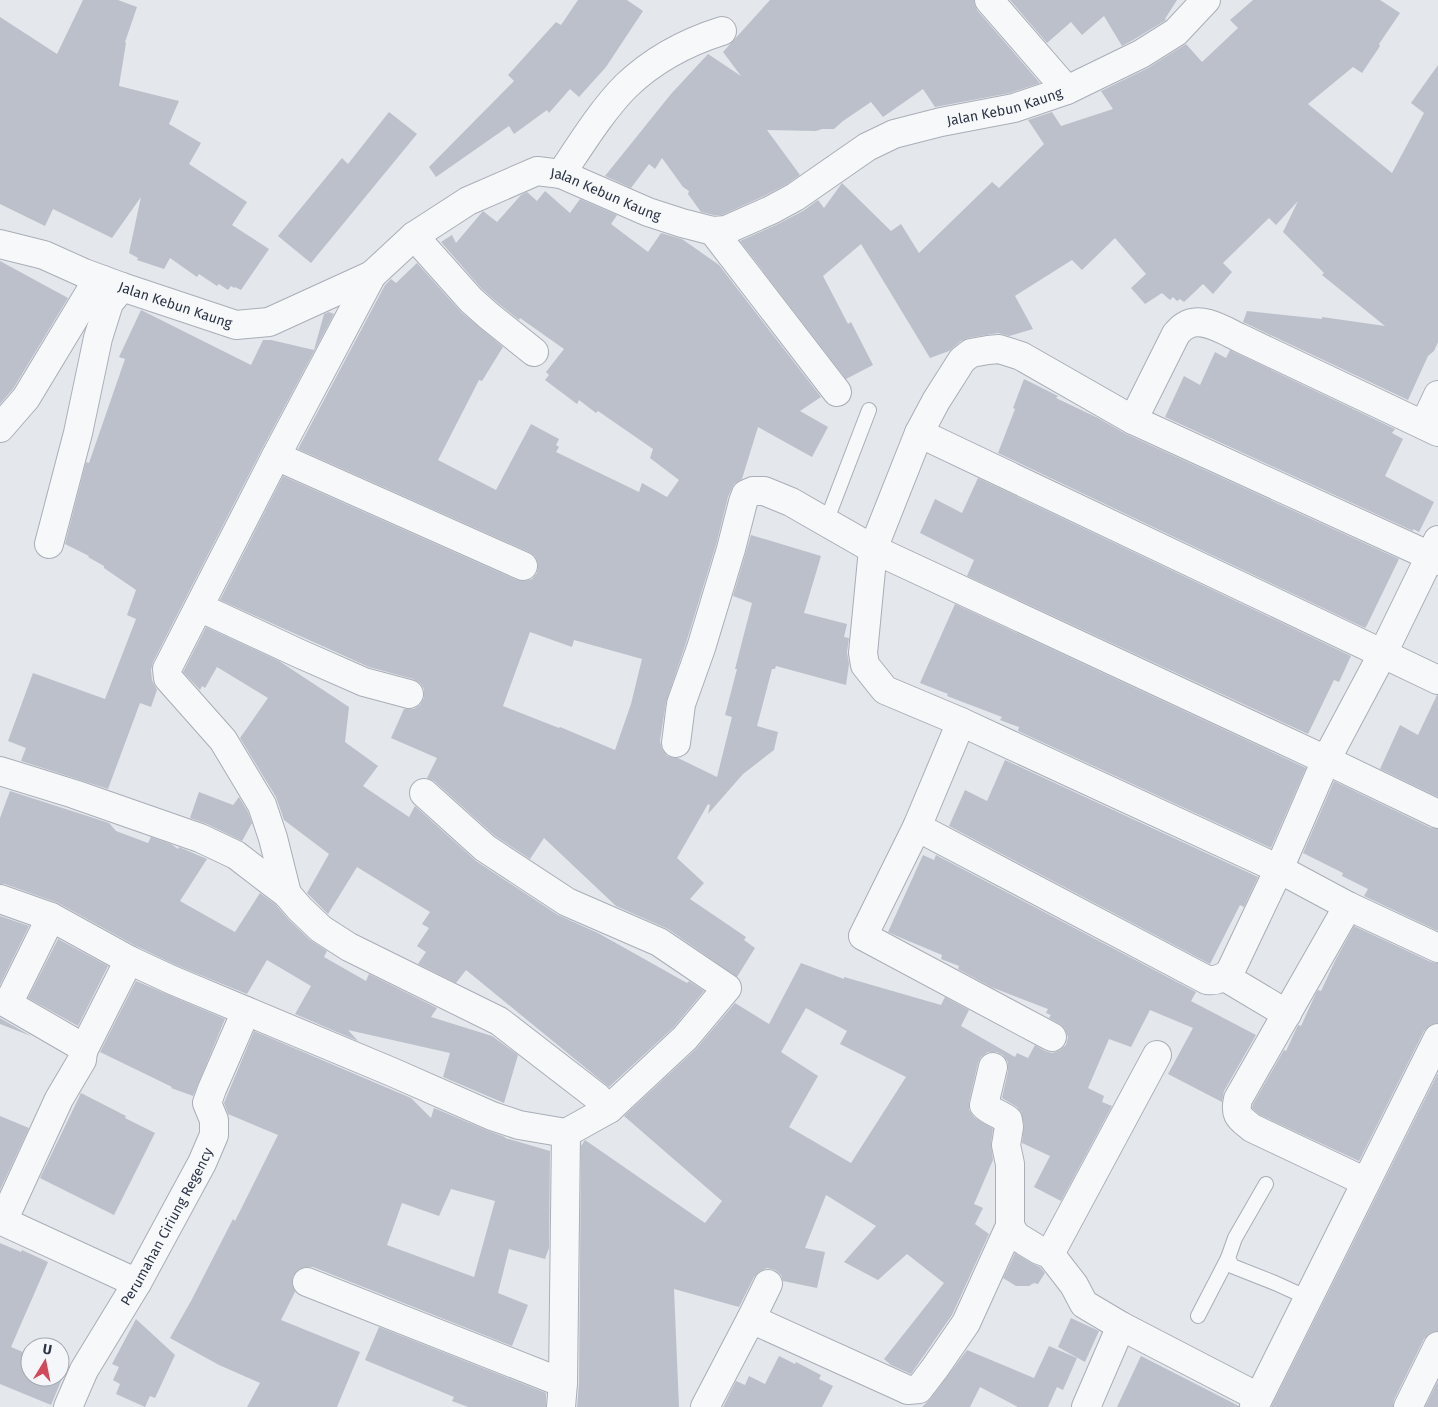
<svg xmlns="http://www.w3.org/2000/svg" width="1438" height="1407" font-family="'Fira Sans',sans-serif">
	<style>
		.building { fill: #bbc0ca; fill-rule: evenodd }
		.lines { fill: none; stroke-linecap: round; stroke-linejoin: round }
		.service-casing { stroke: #a9aeb7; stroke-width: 16 }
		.minor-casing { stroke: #a9aeb7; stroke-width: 30 }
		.service { stroke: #f7f8fa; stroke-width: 14 }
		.minor { stroke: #f7f8fa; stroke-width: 28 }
		.labels { text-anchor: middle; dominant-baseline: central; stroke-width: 4; stroke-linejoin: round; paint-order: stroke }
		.street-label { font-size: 14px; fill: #2b3445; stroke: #f4f6f9 }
	</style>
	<rect width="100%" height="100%" fill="#e4e7ec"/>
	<g class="building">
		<polygon points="83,0 118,0 137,7 125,42 126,43 119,86 179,101 169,124 201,143 189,164 247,202 232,225 269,249 241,290 235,287 234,288 231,286 228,290 219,284 217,286 199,274 197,277 170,258 164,269 137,260 138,258 129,253 141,197 112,238 53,209 45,226 0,204 0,17 57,54"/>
		<polygon points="578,0 627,0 643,11 606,67 579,97 570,89 549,113 547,110 514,134 509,126 436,177 429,167 514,81 508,75 556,22 561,25"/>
		<polygon points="770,0 974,0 974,3 977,10 1040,83 1010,93 935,107 923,89 883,117 871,102 843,121 834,129 822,129 816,131 767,130 800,175 787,184 764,196 722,215 714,215 701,212 688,194 689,191 683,187 662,158 655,169 649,164 631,188 605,176 671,94 708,54 741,76 723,52"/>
		<polygon points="1010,0 1177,0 1165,19 1166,20 1133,40 1122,46 1104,16 1082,35 1071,22 1047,43"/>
		<polygon points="1253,0 1380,0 1400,13 1379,44 1380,46 1362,73 1353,67 1308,104 1392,173 1424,113 1411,103 1438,65 1438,342 1434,351 1428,356 1408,400 1243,322 1247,311 1322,319 1322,317 1385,326 1322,275 1324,273 1283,232 1298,201 1276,225 1269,218 1223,263 1232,272 1213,294 1203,284 1184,302 1180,299 1177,301 1173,297 1170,300 1162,293 1145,304 1131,288 1146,274 1115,238 1082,270 1072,260 1015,296 1033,329 1009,336 998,333 968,338 961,341 949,351 930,358 861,244 823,276 848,324 851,322 873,365 846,379 740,241 778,224 803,211 818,200 824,208 842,183 891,231 901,224 919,253 992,182 999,188 1044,144 1028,120 1052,112 1061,126 1113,109 1101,91 1148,68 1186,44 1202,62 1238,28 1230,20"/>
		<polygon points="389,112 417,134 311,263 278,236 342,158 348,164"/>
		<path d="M545,191L570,213L580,199L617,215L611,224L648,252L661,233L682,239L719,265L821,397L800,411L828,427L812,457L758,427L742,479L734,484L728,497L716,545L686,643L666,702L660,741L662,749L667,756L674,758H678L717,777L732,717L725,715L737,669H735L752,603L733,596L751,535L821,556L804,613L847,624L844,637L849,638L847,652L849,664L846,685L776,666L775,669H772L757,726L778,732L774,750L743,774L708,814L710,805L708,804L677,858L704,883L690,899L746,937L744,940L755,948L737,977L668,929L616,906L544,838L530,859L495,836L434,781L427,778L437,758L391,738L404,709H414L420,705L424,698V689L420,683L413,679L369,667L220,600L283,476L517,580L525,581L532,579L537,573L538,564L535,556L529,552L298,449L385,285L391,279L396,283L417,263L461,312L503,347L482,381L479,380L438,460L496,490L531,424L559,439L556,445L559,447L556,452L639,492L642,483L667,497L679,480L650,458L653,449L598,411L596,413L579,400L577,404L545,380L549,375L546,372L564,349L520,318L519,320L499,304L482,289L441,242L452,235L456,243L483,211L497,222L521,195L527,192L537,201ZM530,632L572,647L574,640L642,659L631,704L615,750L560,727L559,728L503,706Z"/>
		<polygon points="0,261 68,298 13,389 0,404"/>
		<polygon points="141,310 251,365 263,340 271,340 314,350 324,314 329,312 334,314 262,449 153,662 151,670 152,680 157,690 151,707 140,703 108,789 21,761 26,748 8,741 33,673 105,699 136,619 127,615 136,590 104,568 104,566 88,557 89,556 65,544 86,462 89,463 125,359 119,357"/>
		<polygon points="1230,350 1395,429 1392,433 1403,439 1385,476 1434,502 1419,532 1413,529 1413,531 1165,417 1184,376 1200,385 1215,352 1226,358"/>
		<polygon points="1024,379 1058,396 1056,398 1098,418 1126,434 1399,559 1367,625 1365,628 998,453 1015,409 1013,408"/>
		<polygon points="978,478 1351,656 1339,682 1334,680 1308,734 967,576 974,560 920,533 935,499 962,513"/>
		<polygon points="955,604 1306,768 1271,848 1018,731 1019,727 1000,720 1002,717 947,696 948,694 920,683"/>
		<polygon points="206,627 279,661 349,707 345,742 378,766 363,786 409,817 415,806 476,861 558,915 598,933 687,983 689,981 704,991 674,1027 609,1087 466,970 456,983 418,964 426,952 417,946 429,928 422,924 430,912 357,867 328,914 307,893 329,854 284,820 276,797 240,738 268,698 217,667 205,688 202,686 200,690 183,672"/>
		<polygon points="1437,695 1438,695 1438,797 1380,769 1400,725 1418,735"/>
		<polygon points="1005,760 1258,877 1244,907 1240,905 1210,964 949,826 965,790 987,801"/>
		<polygon points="1334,781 1431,828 1438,829 1438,931 1364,896 1368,889 1342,876 1343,873 1303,853"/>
		<polygon points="10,791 109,823 116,831 148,843 151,837 171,844 178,849 179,847 207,859 180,901 235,932 260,893 276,905 289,920 310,940 327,951 324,957 366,981 369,974 437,1008 431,1017 492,1036 518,1055 504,1103 443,1077 450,1053 348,1030 358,1041 295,1014 311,986 267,960 247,994 178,966 136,946 58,903 5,884 0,884 0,818"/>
		<polygon points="199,792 233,805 239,797 248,812 252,823 242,841 207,824 190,818"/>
		<path d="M923,855L934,860L936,855L1196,992L1191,1001L1256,1035L1224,1091L1222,1102L1168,1074L1193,1028L1150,1010L1131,1047L1109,1039L1088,1088L1104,1096L1102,1102L1112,1106L1061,1201L1034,1187L1050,1156L1022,1143L1024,1125L1021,1112L1017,1107L1002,1098L1008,1071V1062L1003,1055L997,1052H988L981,1057L978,1063L969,1102V1110L974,1117L993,1129L991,1143L993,1160L974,1204L983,1208L975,1224L989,1234L952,1315L911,1374L891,1365L884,1359L944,1283L907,1254L878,1280L844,1262L876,1226L826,1195L805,1248L825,1252L817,1288L783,1281L781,1275L775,1270L767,1268L760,1271L754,1277L739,1307L674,1289L679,1407H577L579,1383L581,1146L585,1140L705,1223L722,1201L624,1116L696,1049L735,1003L769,1024L801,963L844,979V977L941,1005L945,997L969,1010L961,1026L1015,1057L1017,1053L1028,1058L1035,1045L1045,1051L1052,1053L1060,1050L1066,1045L1068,1037L1065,1029L1060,1024L1049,1018L1051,1015L1046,1013L1048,1009L991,987L958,969L959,966L941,959L942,955L899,937L888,932ZM806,1008L847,1031L840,1044L906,1077L851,1163L789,1127L818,1076L781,1052Z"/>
		<polygon points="0,916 29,926 0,985"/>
		<polygon points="1354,926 1431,962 1438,963 1438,1023 1430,1025 1424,1031 1359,1161 1260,1115 1252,1108 1253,1104 1284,1050 1286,1051 1298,1025 1301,1026 1316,993 1318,990 1321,991 1335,961"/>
		<polygon points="58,939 108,966 78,1026 28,998"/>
		<polygon points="136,981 225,1019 193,1096 171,1088 172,1087 100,1052"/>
		<polygon points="0,1017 0,1018 31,1036 0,1024"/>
		<path d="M254,1031L411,1098L431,1118L434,1108L486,1130L505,1137V1138L550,1151L549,1248L545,1259L509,1249L498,1293L528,1305L512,1346L313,1267H305L298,1270L293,1276L292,1284L295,1292L281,1320L360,1352L337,1407H247L260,1383L219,1365L170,1338L191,1301L233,1219L235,1221L278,1135L228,1114L224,1103ZM451,1189L495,1201L474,1277L387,1245L402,1203L439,1216Z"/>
		<polygon points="1438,1073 1438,1331 1430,1333 1424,1339 1394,1400 1393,1407 1271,1407"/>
		<polygon points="81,1093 126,1116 125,1118 155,1133 114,1215 40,1178"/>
		<polygon points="0,1116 29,1128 0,1190"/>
		<polygon points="0,1243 21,1252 22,1250 48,1262 11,1347 30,1355 30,1377 60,1377 60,1370 65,1372 51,1405 0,1384"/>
		<polygon points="1015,1253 1031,1263 1040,1267 1045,1273 1038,1284 1034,1283 1029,1286 1016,1286 1003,1278"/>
		<polygon points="1071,1318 1099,1331 1085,1362 1058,1347"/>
		<polygon points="136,1319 175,1355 155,1398 150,1396 145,1407 116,1394 120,1384 113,1380 119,1367 112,1364"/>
		<polygon points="379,1327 546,1393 546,1407 468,1407 452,1401 454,1397 365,1360"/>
		<polygon points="1049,1346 1077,1358 1063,1390 1057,1387 1048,1407 1018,1407 980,1387 970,1407 922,1407 931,1398 967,1350 1034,1378"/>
		<polygon points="779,1356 795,1364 796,1362 821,1375 819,1379 833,1386 822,1407 723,1407 736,1381 745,1385 749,1376 765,1384"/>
		<polygon points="1141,1356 1239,1406 1239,1407 1117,1407"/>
		<polygon points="1438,1381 1438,1407 1425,1407"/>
	</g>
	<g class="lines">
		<defs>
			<g id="service">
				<polyline points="826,522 869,410"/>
				<polyline points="1266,1184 1235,1238 1228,1258 1232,1266 1275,1283 1308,1298"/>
				<polyline points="1198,1316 1228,1258"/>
			</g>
			<g id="minor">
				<polyline points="989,0 1067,90"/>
				<path d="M561,174C580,146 602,110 626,86C652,61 687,42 722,31"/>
				<polyline points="713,231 837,392"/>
				<polyline points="414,236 471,300 489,316 534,352"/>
				<path id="s1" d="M0,244L44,255L84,273L122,287L236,325L269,322L372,275L414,236L468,201L537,171L561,174L648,212L682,223L713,231L726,230L771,210L795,197L867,147L894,134L941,122L1014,108L1067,90L1141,54L1176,32L1206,0"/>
				<path d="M1133,420L1176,334C1179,331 1182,327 1185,326C1201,315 1225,331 1240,338L1438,432"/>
				<polyline points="1424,425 1438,395"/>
				<polyline points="0,428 26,398 90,292 103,280"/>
				<polyline points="919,433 1438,680"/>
				<polyline points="276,456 523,566"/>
				<polyline points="49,544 78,433 98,338 109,303 122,287"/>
				<polyline points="1438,561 1430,556 1133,420 1021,356 999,349 988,350 971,353 962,360 936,401 919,433 873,549 863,653 865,665 885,690 961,722 1279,869 1348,906 1438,948"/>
				<polyline points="199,607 298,653 364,682 409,694"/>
				<polyline points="961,722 917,827 863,936 1052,1037"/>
				<polyline points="676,743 681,704 701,648 731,549 743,502 746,494 753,491 764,491 791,502 873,549 1326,760 1438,814"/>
				<polyline points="0,771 74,794 200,838 236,855 287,894 300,909 321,929 349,947 499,1021 596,1096 609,1109"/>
				<path d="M917,827L1207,980C1216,981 1223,979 1230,972L1279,869L1326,760L1383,653L1438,540"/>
				<polyline points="287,894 273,838 262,805 223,740 168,678 167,669 276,456 372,275"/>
				<polyline points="0,899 51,917 129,960 172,980 392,1072 492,1116 519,1125 566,1133 609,1109 685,1038 727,988 659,942 567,902 485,848 424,793"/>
				<path d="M1348,906L1238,1099C1234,1116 1240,1118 1252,1128L1366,1182"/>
				<polyline points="1225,977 1287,1014"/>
				<polyline points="83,1051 129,960"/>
				<path d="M993,1067L984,1105C991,1112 1000,1114 1008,1120L1009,1127L1006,1145L1010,1164V1226L1016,1236L1039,1250L1050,1254L1074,1285L1084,1304L1121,1326L1258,1397"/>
				<polyline points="0,1220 137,1283"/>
				<polyline points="3,1221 59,1099 82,1060 83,1051 77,1044 8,1004 51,917"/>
				<polyline points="1050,1254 1157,1055"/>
				<polyline points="307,1282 563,1383"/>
				<polyline points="751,1319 908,1390 919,1389 935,1368 966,1323 1010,1226"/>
				<path id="s2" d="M68,1407L84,1370L137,1283L202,1163L214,1135V1120L207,1103L212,1089L246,1011"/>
				<polyline points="561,1407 563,1383 566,1133"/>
				<polyline points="705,1407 751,1319 768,1284"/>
				<polyline points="1086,1407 1121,1326"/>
				<polyline points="1254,1407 1438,1038"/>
				<polyline points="1408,1407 1438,1346"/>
			</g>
		</defs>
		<use href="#service" class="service-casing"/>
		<use href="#minor" class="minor-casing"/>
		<use href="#service" class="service"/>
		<use href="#minor" class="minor"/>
	</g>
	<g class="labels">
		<g class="street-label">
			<text stroke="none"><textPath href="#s1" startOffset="1101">Jalan Kebun Kaung</textPath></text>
			<text stroke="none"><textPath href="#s1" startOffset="666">Jalan Kebun Kaung</textPath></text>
			<text stroke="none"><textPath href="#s1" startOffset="186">Jalan Kebun Kaung</textPath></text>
			<text stroke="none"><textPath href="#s2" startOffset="206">Perumahan Ciriung Regency</textPath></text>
		</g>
	</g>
	<g transform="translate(45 1362) rotate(10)"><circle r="24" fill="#f4f6f9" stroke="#a4a8b1"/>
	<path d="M0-4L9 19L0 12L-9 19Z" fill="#d1495b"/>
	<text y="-8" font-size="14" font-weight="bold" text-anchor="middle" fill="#2b3445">U</text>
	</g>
</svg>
